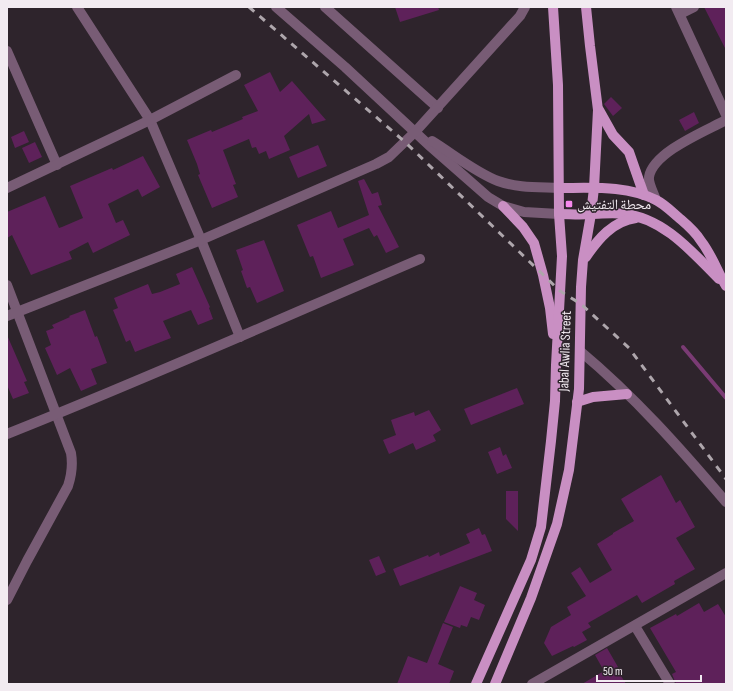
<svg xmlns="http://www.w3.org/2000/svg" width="733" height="691" font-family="'Sofia Sans Condensed','Noto Naskh Arabic',sans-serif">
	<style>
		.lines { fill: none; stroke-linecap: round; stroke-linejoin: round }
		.stream { stroke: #7a3b74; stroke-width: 4 }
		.building { fill: #5e215a }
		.minor { stroke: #785c75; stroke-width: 10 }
		.major { stroke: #c98fc3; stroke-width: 10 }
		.rail { stroke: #aea6ac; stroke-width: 3; stroke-dasharray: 7 7; stroke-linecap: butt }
		.poi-dot { fill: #f688ed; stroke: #2e242c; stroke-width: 1.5 }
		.labels { text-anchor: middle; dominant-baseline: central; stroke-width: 3; stroke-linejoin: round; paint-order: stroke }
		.poi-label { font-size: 14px; fill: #f2ebf1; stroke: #2e242c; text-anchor: start }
		.street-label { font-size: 14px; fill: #f2ebf1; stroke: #2e242c }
	</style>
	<rect width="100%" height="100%" fill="#2e242c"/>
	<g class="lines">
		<polyline class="stream" points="683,347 726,398"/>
	</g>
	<g class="building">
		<polygon points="395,7 438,7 439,10 400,22"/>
		<polygon points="704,7 726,7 726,50"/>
		<polygon points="270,72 280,92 292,81 326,120 312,124 309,114 284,136 290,150 269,159 266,151 259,154 256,147 252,148 249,139 223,150 236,184 233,185 238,197 212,208 198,175 200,174 197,164 187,140 211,130 212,132 243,119 242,117 258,111 244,85"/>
		<polygon points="611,97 622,108 613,116 604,104"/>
		<polygon points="694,112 699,123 685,131 679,120"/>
		<polygon points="24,131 29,142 15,148 11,137"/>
		<polygon points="35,142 42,157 29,163 22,148"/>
		<polygon points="318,145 327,166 298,178 289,157"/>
		<polygon points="143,156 160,187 142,197 138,189 108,204 116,223 123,220 130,235 93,253 88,242 69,252 72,259 31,275 12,235 7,238 7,212 45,196 59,228 62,227 83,218 70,186 112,168 113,170"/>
		<polygon points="364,179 372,194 378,192 382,205 378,206 399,247 386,253 377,235 374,237 369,228 343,239 354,265 321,278 313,256 310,257 297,225 331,211 338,228 369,215 358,181"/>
		<polygon points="264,240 284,291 257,303 250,287 247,288 241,271 243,270 236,250"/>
		<polygon points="192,267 210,307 209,308 213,319 198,325 191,310 163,321 171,338 135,352 130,340 126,342 113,310 118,308 114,298 148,284 152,294 160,292 180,284 176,274"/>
		<polygon points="85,310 95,337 97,336 107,363 91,369 97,384 81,391 70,368 57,375 45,348 51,345 46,331 54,328 52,325 70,317 69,316"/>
		<polygon points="7,335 27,381 24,382 29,393 13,399 7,385"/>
		<polygon points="517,388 524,404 471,425 464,409"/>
		<polygon points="429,410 441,430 433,435 436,441 416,450 413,443 389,454 383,440 396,435 391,420 414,412 415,416"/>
		<polygon points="500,447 503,456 506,454 512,468 497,474 488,452"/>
		<polygon points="661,475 676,503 680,500 695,527 676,538 695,569 674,581 675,584 642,603 637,595 588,623 591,627 582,632 587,640 574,647 573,646 552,656 544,643 551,627 571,615 567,607 586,596 571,573 580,567 590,583 612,570 597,544 613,534 613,533 634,521 621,499"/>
		<polygon points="506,491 518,491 518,531 506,519"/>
		<polygon points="479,528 482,535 485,534 492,551 400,586 393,569 428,555 429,557 439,552 440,556 470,543 466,534"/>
		<polygon points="379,556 386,572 376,576 369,560"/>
		<polygon points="460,586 477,593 474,600 485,605 479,620 471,617 467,627 461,625 460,628 444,622"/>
		<polygon points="699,603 704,612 718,604 726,617 726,684 676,684 672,674 676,672 650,628 676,614 677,616"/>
		<polygon points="443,623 453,627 438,664 454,671 449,684 397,684 408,656 427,663"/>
		<polygon points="607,648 618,667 616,668 626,684 582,684 604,671 595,655"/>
	</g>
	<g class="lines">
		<g class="minor">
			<polyline points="77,7 150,120 201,240 240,337"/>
			<polyline points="276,7 345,67 431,147 488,197 503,206 524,212 559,214"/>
			<polyline points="325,7 438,108"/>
			<polyline points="676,7 726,115"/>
			<polyline points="680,14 694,7"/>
			<polyline points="7,51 57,165"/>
			<path d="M432,141C453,154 475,172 498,181C517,188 539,187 559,188"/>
			<polyline points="7,188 150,120 236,75"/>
			<path d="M656,200C654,194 648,183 649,177C653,152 706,131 726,120"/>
			<path d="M7,285L71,453C73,465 72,474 68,486L27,561L7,600"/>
			<polyline points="7,316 201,240 376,164 389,157 416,131 520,16 525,7"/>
			<path d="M580,351C634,396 681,449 726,502"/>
			<path d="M7,434C146,379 282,318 420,259"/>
			<polyline points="635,626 670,684"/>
			<polyline points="532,684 726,573"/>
		</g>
		<g class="major">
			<polyline points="599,110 613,135 629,152 644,195"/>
			<path d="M559,188C591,188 627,185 656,200C664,204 671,211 678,217C686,224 695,231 701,241C712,255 717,271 726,286"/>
			<polyline points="503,206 523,227 534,243 543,275 550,308 553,334"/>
			<path d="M559,214C570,214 580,215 590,214C602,214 613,212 624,214C664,218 693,253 719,279"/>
			<path d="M586,257C598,239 613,221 636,218"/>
			<polyline points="577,402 593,397 627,394"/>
			<polyline points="476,684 531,560 541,527 551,441 555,401 556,365 562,256 559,214 558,85 553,7"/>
			<polyline points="495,684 531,598 557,524 569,470 579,389 581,287 583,260 591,214 594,188 598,110 590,46 586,7"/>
		</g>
		<polyline class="rail" points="249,7 405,142 560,291 581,304 629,348 726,479"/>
	</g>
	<rect class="poi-dot" x="565" y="200" width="8" height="8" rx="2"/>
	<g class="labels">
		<g class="poi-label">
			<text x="577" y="204">محطة التفتيش</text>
		</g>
		<g class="street-label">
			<text transform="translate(565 351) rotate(-88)">Jabal Awlia Street</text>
		</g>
	</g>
	<rect width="733" height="691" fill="none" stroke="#f2ebf1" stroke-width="16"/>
	<path d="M597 675v6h104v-6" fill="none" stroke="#f2ebf1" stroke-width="2"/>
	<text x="603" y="675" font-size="12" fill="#f2ebf1" stroke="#2e242c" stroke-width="3" paint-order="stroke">50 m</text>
</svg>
